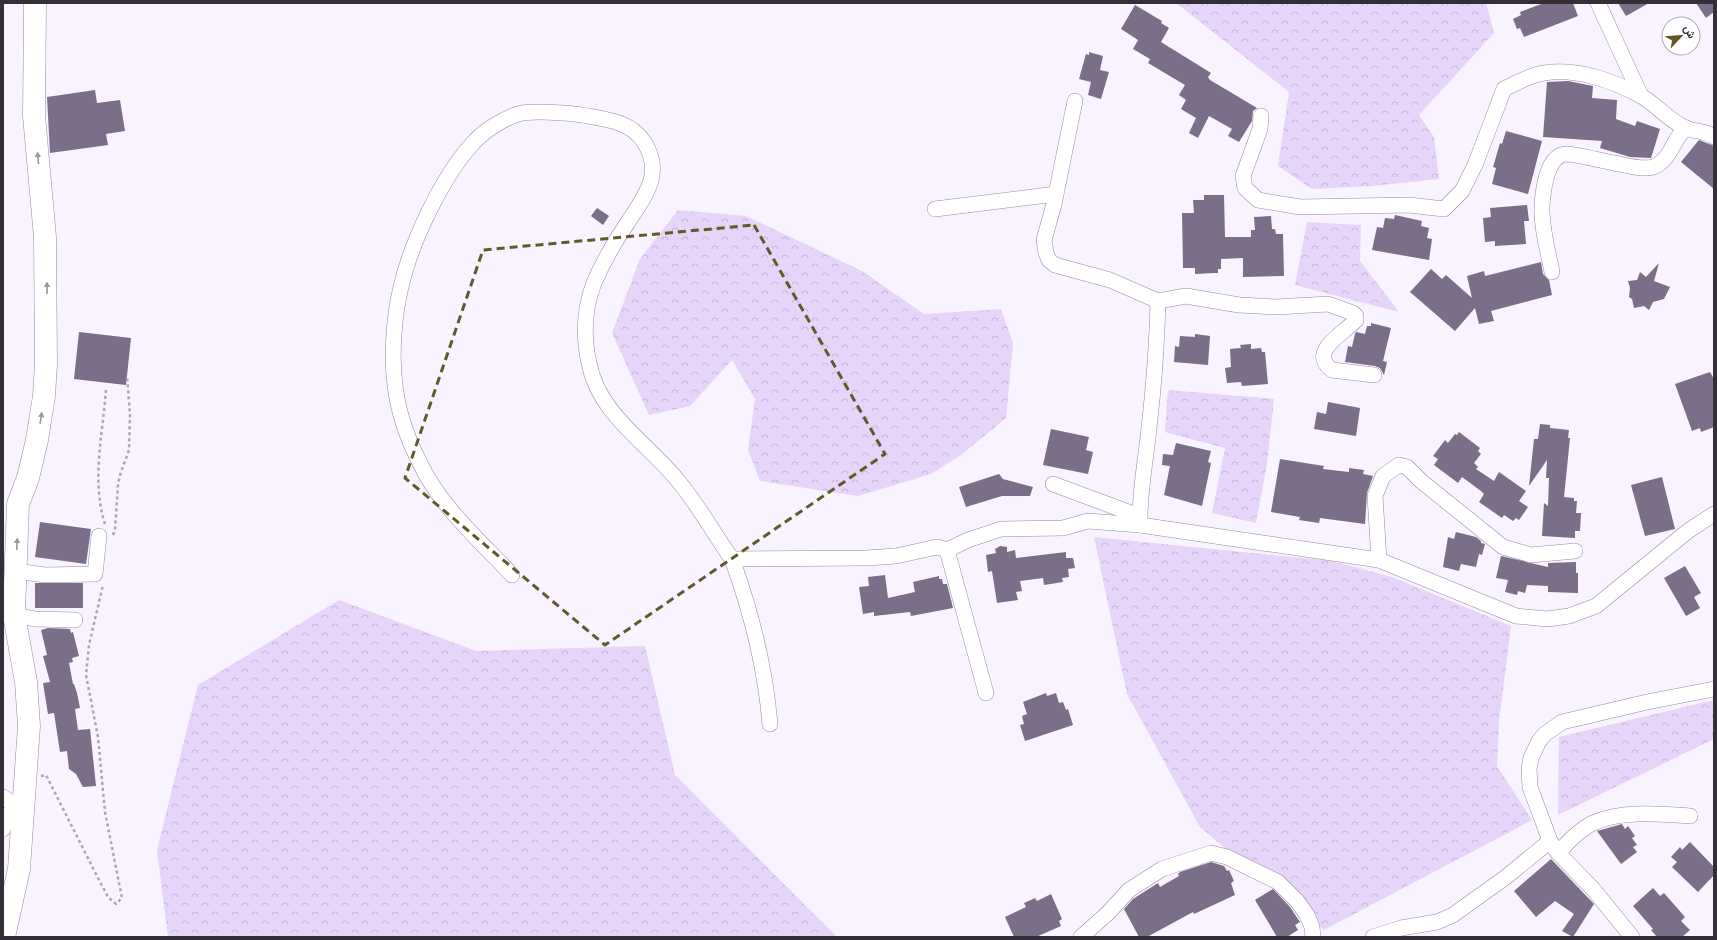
<svg xmlns="http://www.w3.org/2000/svg" width="1717" height="940" font-family="Manrope,Vazirmatn,sans-serif">
	<style>
		.forest { fill: url(#forest-crowns) }
		.building { fill: #7a6e88 }
		.lines { fill: none; stroke-linecap: round; stroke-linejoin: round }
		.street-casing { stroke: #9587a2; stroke-width: 16 }
		.secondary-casing { stroke: #9587a2; stroke-width: 23 }
		.path { stroke: #aba5b0; stroke-width: 2.5; stroke-dasharray: 3 3; stroke-linecap: butt }
		.street { stroke: #fff; stroke-width: 15 }
		.secondary { stroke: #fff; stroke-width: 22 }
		.oneway { fill: #9a969c }
		.marked { fill: none; stroke: #645926; stroke-width: 3; stroke-dasharray: 8 5; stroke-linejoin: round }
	</style>
	<defs>
		<pattern id="forest-crowns" width="20" height="18" patternUnits="userSpaceOnUse"><rect width="20" height="18" fill="#e6d4f9"/><path d="M2 6a3 3 0 1 1 6 0M12 15a3 3 0 1 1 6 0" fill="none" stroke="#c6b6d6"/></pattern>
	</defs>
	<rect width="100%" height="100%" fill="#f8f3fe"/>
	<g class="forest">
		<polygon points="1176,3 1486,3 1494,33 1419,115 1434,137 1439,179 1372,186 1312,189 1278,166 1289,92"/>
		<polygon points="678,210 746,216 862,271 924,314 1001,309 1013,343 1006,418 961,455 931,474 858,496 760,481 748,450 755,399 732,360 690,406 649,415 612,333 640,259"/>
		<polygon points="1307,222 1361,225 1360,261 1399,312 1295,285"/>
		<polygon points="1168,390 1274,399 1267,464 1256,523 1212,513 1225,448 1165,432"/>
		<polygon points="1094,537 1332,561 1392,577 1511,626 1499,721 1497,766 1532,820 1324,930 1200,827 1127,694"/>
		<polygon points="339,600 476,651 645,646 675,775 837,937 168,937 157,850 198,685"/>
		<polygon points="1714,700 1714,739 1558,815 1559,737"/>
	</g>
	<g class="building">
		<polygon points="1544,3 1573,3 1578,16 1524,37 1520,28 1517,29 1513,19 1521,15 1520,12"/>
		<polygon points="1618,3 1649,3 1626,16"/>
		<polygon points="1696,3 1714,3 1714,12 1706,18"/>
		<polygon points="1135,5 1162,21 1161,23 1169,28 1161,42 1211,73 1208,77 1210,80 1257,108 1253,111 1252,121 1239,142 1228,136 1232,129 1209,116 1198,138 1189,133 1196,118 1181,109 1186,100 1179,95 1185,85 1148,63 1150,59 1133,49 1138,40 1121,29"/>
		<polygon points="1089,52 1103,56 1100,70 1109,72 1101,99 1088,95 1091,82 1079,79 1086,54 1089,55"/>
		<polygon points="1568,81 1593,86 1592,98 1617,100 1616,119 1635,126 1637,121 1660,129 1651,158 1630,157 1600,148 1602,141 1543,137 1547,82"/>
		<polygon points="95,90 97,103 120,100 125,131 106,134 108,145 50,153 47,97"/>
		<polygon points="1506,131 1542,141 1528,194 1492,184 1496,168 1493,167 1500,143 1502,144"/>
		<polygon points="1699,140 1714,146 1714,189 1681,162"/>
		<polygon points="1204,195 1224,195 1225,237 1251,237 1251,230 1255,230 1254,217 1271,216 1272,229 1275,229 1276,234 1283,234 1284,276 1243,277 1243,258 1221,259 1221,269 1218,269 1218,273 1214,273 1195,274 1195,268 1183,268 1182,213 1194,213 1193,200 1204,200"/>
		<polygon points="1527,205 1529,221 1524,221 1526,244 1495,246 1495,241 1485,242 1483,218 1491,217 1490,208"/>
		<polygon points="597,208 609,216 603,225 591,216"/>
		<polygon points="1395,215 1422,221 1421,226 1429,228 1427,238 1432,239 1429,260 1372,250 1377,227 1383,228 1385,218 1394,219"/>
		<polygon points="1541,262 1543,274 1549,280 1552,295 1491,311 1494,321 1479,324 1475,308 1455,331 1410,292 1431,269 1442,279 1446,275 1472,298 1467,276 1484,271 1485,276"/>
		<polygon points="1659,263 1654,281 1670,287 1664,299 1653,302 1649,310 1644,306 1634,308 1632,299 1629,297 1630,288 1628,281 1637,280 1640,272 1646,277"/>
		<polygon points="1371,323 1391,328 1383,361 1387,362 1384,375 1380,368 1375,366 1345,362 1348,346 1352,347 1355,334 1356,332 1365,334 1367,326 1371,326"/>
		<polygon points="79,332 131,338 126,385 74,379"/>
		<polygon points="1195,334 1210,336 1208,365 1174,362 1175,346 1179,347 1180,336 1195,337"/>
		<polygon points="1251,344 1251,349 1261,348 1262,352 1265,352 1268,384 1242,386 1241,382 1227,383 1225,368 1231,367 1230,349 1241,348 1240,345"/>
		<polygon points="1710,372 1714,379 1714,427 1701,432 1700,428 1692,431 1675,384"/>
		<polygon points="1328,402 1360,408 1356,436 1314,429 1317,412 1326,414"/>
		<polygon points="1540,424 1550,425 1550,428 1569,430 1568,438 1570,438 1564,497 1574,498 1574,501 1577,501 1576,513 1581,513 1580,531 1575,531 1575,538 1542,536 1544,503 1548,506 1549,478 1546,478 1547,460 1529,486 1534,439 1538,439"/>
		<polygon points="1051,429 1089,437 1086,450 1093,452 1088,474 1043,465"/>
		<polygon points="1459,432 1480,448 1478,451 1481,454 1474,463 1478,467 1476,469 1494,481 1499,472 1526,491 1519,501 1528,507 1519,520 1516,518 1513,521 1504,515 1502,518 1479,502 1484,494 1481,491 1462,477 1458,483 1434,465 1438,459 1433,456 1445,440 1448,443 1455,434 1457,435"/>
		<polygon points="1176,443 1211,451 1208,462 1211,463 1202,506 1164,495 1170,466 1162,465 1163,454 1173,455"/>
		<polygon points="1280,459 1324,466 1323,469 1349,472 1349,468 1364,470 1363,474 1373,476 1367,493 1365,524 1320,518 1319,523 1299,520 1300,517 1271,512"/>
		<polygon points="999,474 1003,479 1033,487 1030,496 1002,496 966,507 959,487"/>
		<polygon points="1662,477 1675,529 1645,536 1631,485"/>
		<polygon points="40,522 91,529 86,564 35,557"/>
		<polygon points="1456,532 1476,537 1481,541 1481,543 1485,544 1482,555 1479,554 1476,567 1461,564 1459,571 1443,567 1448,537 1454,539"/>
		<polygon points="1000,546 1007,547 1007,552 1015,550 1016,558 1066,552 1066,558 1073,558 1075,568 1068,569 1069,577 1062,578 1063,582 1044,585 1043,578 1020,581 1022,591 1016,592 1018,600 997,603 992,571 988,572 986,555 996,553 995,549"/>
		<polygon points="1501,556 1548,567 1548,563 1576,562 1576,573 1578,573 1578,593 1548,592 1548,586 1527,585 1525,593 1518,591 1517,595 1505,592 1508,580 1496,578"/>
		<polygon points="1685,566 1701,593 1694,597 1700,608 1686,616 1664,578"/>
		<polygon points="885,575 888,598 915,592 913,582 939,576 939,579 942,579 943,584 947,584 953,608 911,616 910,612 874,616 874,612 863,614 859,587 869,586 868,577"/>
		<rect x="35" y="583" width="48" height="25"/>
		<polygon points="48,628 70,629 71,633 73,632 79,656 72,658 73,662 69,663 73,684 74,684 77,693 80,708 75,709 78,730 90,729 96,786 83,787 76,774 69,769 67,751 60,752 54,713 48,714 43,683 50,682 43,656 47,655 41,630"/>
		<polygon points="1046,693 1047,696 1056,693 1059,703 1063,702 1066,710 1068,709 1073,725 1025,741 1020,725 1024,724 1022,716 1027,714 1023,702"/>
		<polygon points="1622,824 1625,829 1628,826 1635,836 1632,838 1637,845 1633,847 1637,852 1621,864 1597,831"/>
		<polygon points="1690,842 1714,867 1714,875 1698,892 1672,867 1677,862 1671,857 1680,847 1682,850"/>
		<polygon points="1551,859 1594,904 1573,937 1562,931 1574,914 1555,901 1536,917 1514,891"/>
		<polygon points="1211,862 1224,866 1227,871 1229,870 1234,881 1231,883 1235,895 1194,914 1193,912 1147,937 1139,937 1124,909 1133,899 1158,883 1160,887 1179,876 1178,874 1180,872"/>
		<polygon points="1653,888 1660,896 1664,893 1685,917 1681,921 1690,930 1682,937 1657,937 1651,930 1653,929 1633,906"/>
		<polygon points="1273,889 1290,907 1300,922 1295,925 1298,930 1287,937 1277,937 1255,900"/>
		<polygon points="1051,894 1062,919 1059,921 1061,926 1036,937 1014,937 1005,917 1026,907 1024,903 1035,898 1037,901"/>
	</g>
	<g class="lines">
		<defs>
			<g id="street">
				<polyline points="1598,3 1641,96"/>
				<path d="M1075,101L1054,204L1044,240L1046,253L1049,260L1055,265L1110,280L1158,301L1186,296L1239,305L1276,307L1328,304L1353,313L1356,316V320C1345,333 1307,351 1332,370L1374,375"/>
				<path d="M1261,116L1260,129L1243,176L1245,188L1258,200L1300,207L1409,205L1444,209L1462,191L1475,165L1504,89C1516,83 1530,75 1544,73C1576,68 1612,80 1641,96C1656,104 1670,122 1686,128C1697,133 1703,129 1714,137"/>
				<polyline points="935,209 1056,194"/>
				<path d="M1552,272C1548,251 1541,227 1542,205C1543,191 1547,155 1566,154C1576,154 1602,161 1614,163C1625,165 1642,170 1653,167C1672,160 1672,139 1686,128"/>
				<polyline points="1053,484 1139,516"/>
				<path d="M1140,525C1139,492 1146,460 1149,428C1154,385 1157,343 1158,301"/>
				<polyline points="947,550 986,693"/>
				<path d="M732,559C752,614 765,665 770,724"/>
				<polyline points="1379,560 1375,496 1383,476 1399,465 1407,467 1421,481 1503,547 1531,555 1575,551"/>
				<polyline points="16,571 45,575 95,574 99,536"/>
				<path d="M512,575C481,542 439,505 420,463C408,440 398,411 395,385C391,356 394,315 401,287C411,242 443,175 474,142C485,130 503,119 518,114C530,110 569,113 582,115C604,119 631,121 644,142C664,173 645,196 628,222C615,241 603,262 594,283C584,309 583,336 589,363C598,414 649,444 679,482C699,506 714,534 732,559L867,558L896,556L937,547L947,550L968,540L1001,529L1063,528L1088,521L1140,525L1379,560L1516,616L1547,619L1569,616L1596,606L1688,531L1714,514"/>
				<polyline points="15,615 35,619 75,620"/>
				<polyline points="3,797 16,806"/>
				<polyline points="3,829 9,814 25,797"/>
				<path d="M1558,853C1568,842 1579,830 1593,823C1620,810 1661,814 1690,816"/>
				<polyline points="1081,937 1108,913 1129,890 1162,869 1211,853 1227,857 1278,882 1297,901 1307,915 1312,927 1313,937"/>
				<polyline points="1373,937 1401,928 1437,922 1453,915 1506,877 1550,841"/>
				<polyline points="1632,937 1593,889 1558,853 1550,841 1530,787 1529,769 1531,758 1539,741 1545,734 1562,722 1647,702 1714,689"/>
			</g>
			<g id="secondary">
				<polyline points="14,611 18,504 28,478 37,440 44,396 46,364 45,237 34,116 35,3"/>
				<polyline points="4,937 19,869 29,726 26,682 11,598"/>
			</g>
		</defs>
		<use href="#street" class="street-casing"/>
		<use href="#secondary" class="secondary-casing"/>
		<g class="path">
			<path d="M105,524C91,480 103,434 106,389"/>
			<polyline points="113,535 115,530 118,484 121,472 129,450 130,415 127,375"/>
			<polyline points="41,776 46,775 99,880 108,897 116,904 122,898 105,812 98,737 86,675 89,645 103,585"/>
		</g>
		<use href="#street" class="street"/>
		<use href="#secondary" class="secondary"/>
	</g>
	<defs><path id="oneway-solid" d="M-6-.8H1V-3.2L6.5 0L1 3.2V.8H-6Z"/></defs>
	<g class="oneway">
		<use href="#oneway-solid" transform="translate(38 158) rotate(-95)"/>
		<use href="#oneway-solid" transform="translate(47 288) rotate(-90)"/>
		<use href="#oneway-solid" transform="translate(41 418) rotate(-81)"/>
		<use href="#oneway-solid" transform="translate(17 544) rotate(-88)"/>
	</g>
	<path class="marked" d="M754,225L885,454L605,645L405,478L483,250Z"/>
	<rect width="1717" height="940" fill="none" stroke="#342e39" stroke-width="8"/>
	<g transform="translate(1681 36) rotate(64)"><circle r="19" fill="#ffffff" stroke="#aeabb0"/>
	<path d="M0-3L7 15L0 10L-7 15Z" fill="#645926"/>
	<text y="-6" font-size="11" font-weight="bold" text-anchor="middle" fill="#342e39">ش</text>
	</g>
</svg>
